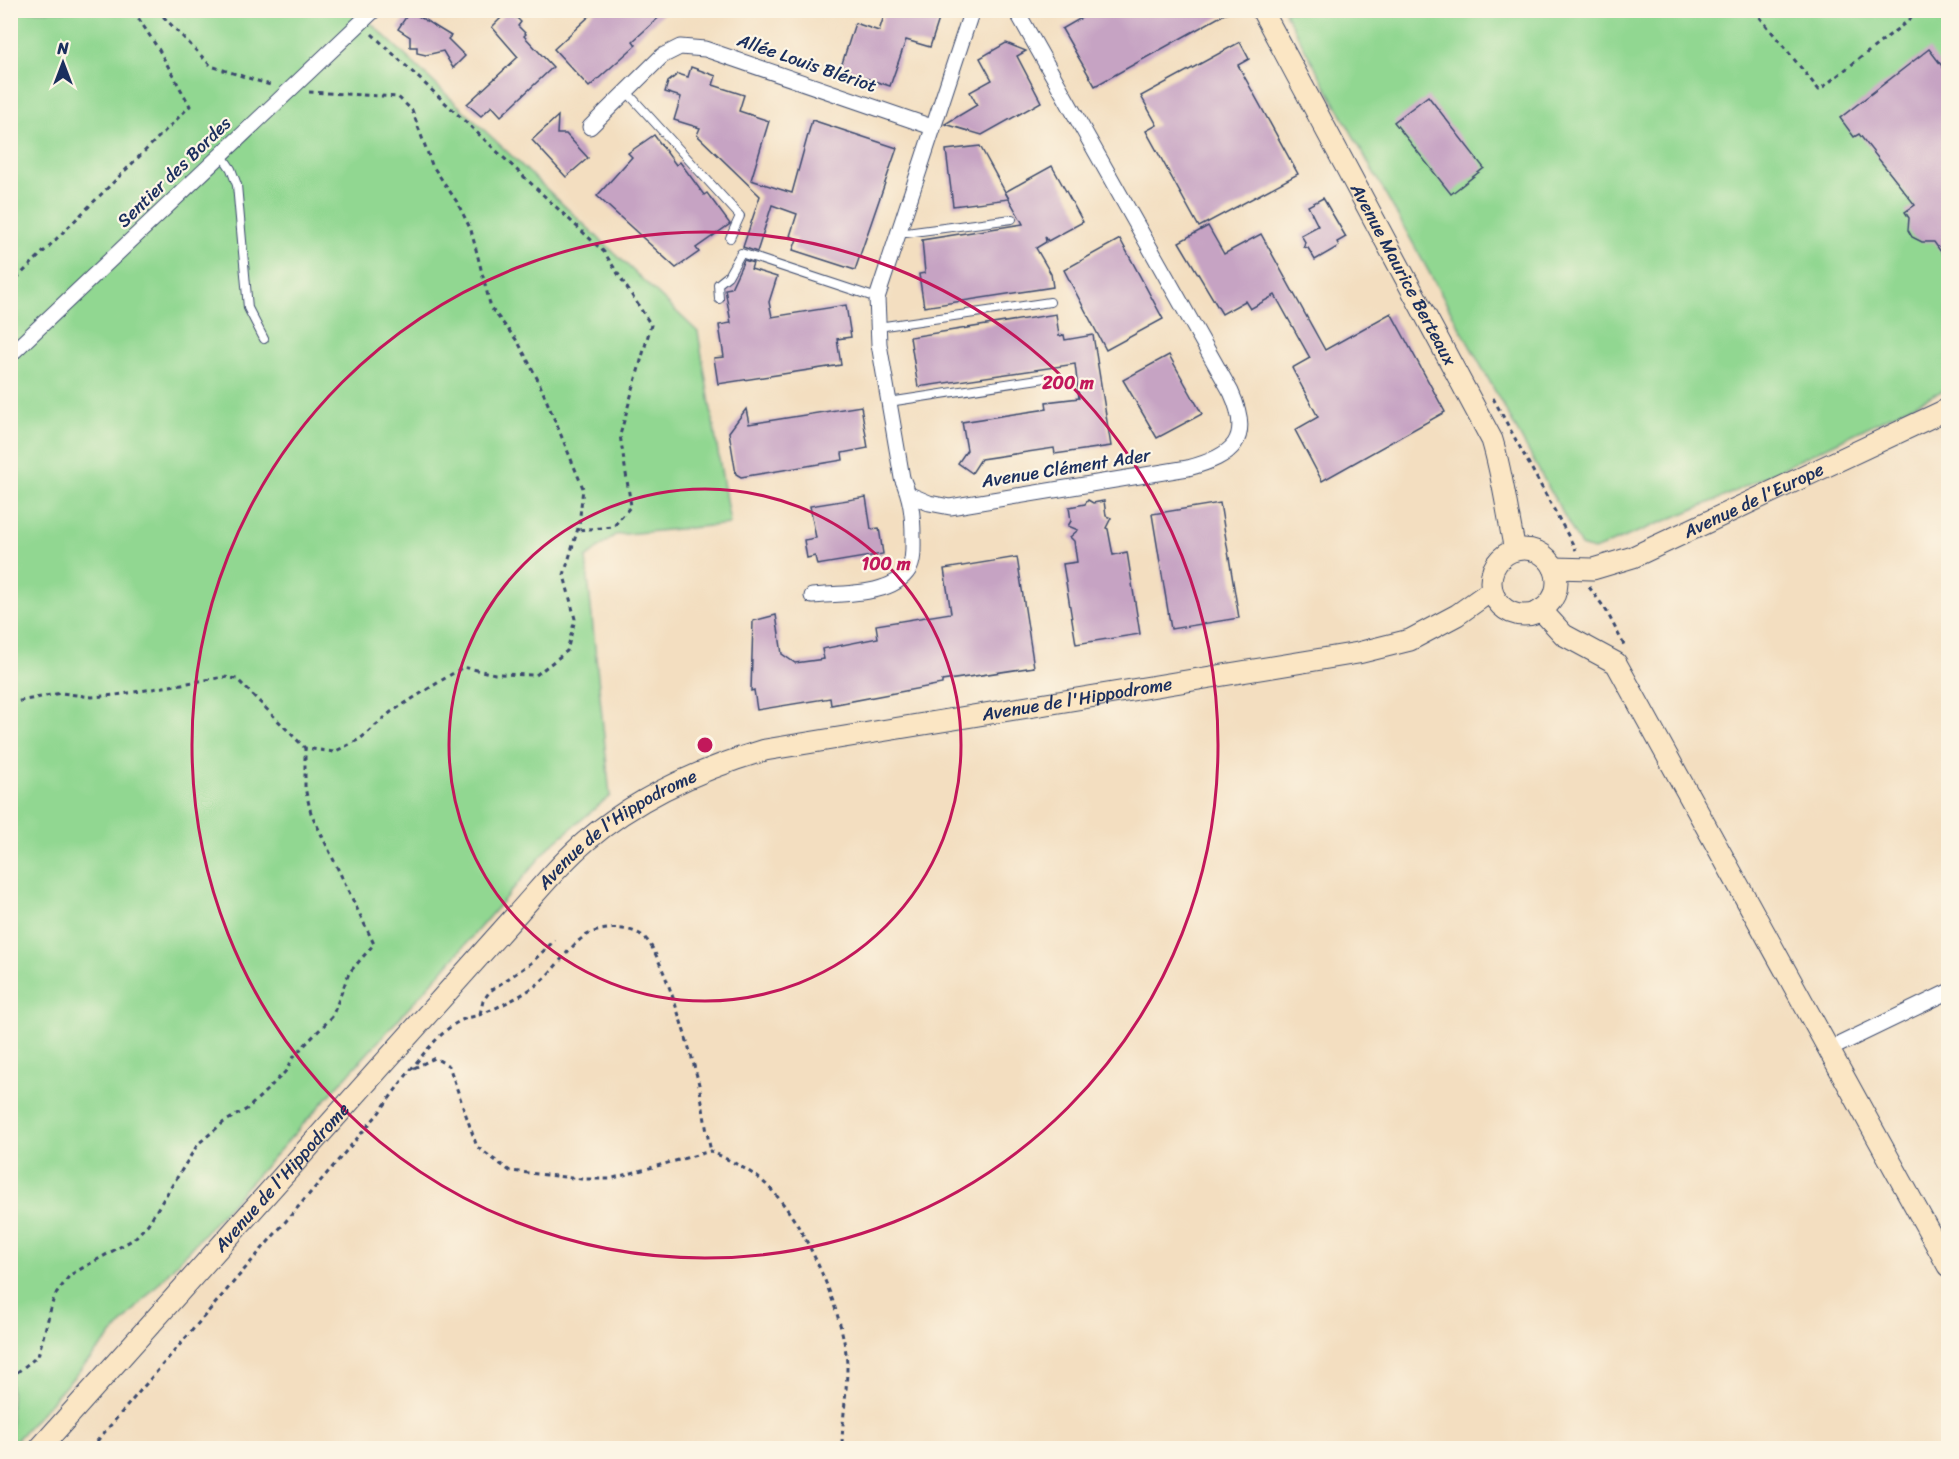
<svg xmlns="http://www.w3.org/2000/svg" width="1959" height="1459" font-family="Sriracha,sans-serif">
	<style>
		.green { fill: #91d791; stroke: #568378; stroke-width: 1.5 }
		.building { fill: #c6a3c3 }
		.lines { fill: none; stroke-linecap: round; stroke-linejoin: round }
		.lane-casing { stroke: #3b496d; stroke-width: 10 }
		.street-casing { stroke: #3b496d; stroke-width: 17 }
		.secondary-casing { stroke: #3b496d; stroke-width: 23 }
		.path { stroke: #3b496d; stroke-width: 3; stroke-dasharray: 4.5 4.5; stroke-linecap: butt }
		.lane { stroke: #fff; stroke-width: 8 }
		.street { stroke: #fff; stroke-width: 15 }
		.secondary { stroke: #fbe6c4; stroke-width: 21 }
		.ring { fill: none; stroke: #c2185b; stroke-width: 3 }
		.labels { text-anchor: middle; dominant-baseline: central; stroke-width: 4.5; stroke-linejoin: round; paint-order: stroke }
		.street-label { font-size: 18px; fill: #1b2f5e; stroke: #fcf5e5 }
		.centre { fill: #c2185b; stroke: #fcf5e5; stroke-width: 3 }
		.ring-label { font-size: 18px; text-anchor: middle; font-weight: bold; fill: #c2185b; stroke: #fcf5e5; stroke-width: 4.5; stroke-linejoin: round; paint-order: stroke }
	</style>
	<rect width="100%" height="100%" fill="#fcf5e5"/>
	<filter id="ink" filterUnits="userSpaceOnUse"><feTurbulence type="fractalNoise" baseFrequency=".0167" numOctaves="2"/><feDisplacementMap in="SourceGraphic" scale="12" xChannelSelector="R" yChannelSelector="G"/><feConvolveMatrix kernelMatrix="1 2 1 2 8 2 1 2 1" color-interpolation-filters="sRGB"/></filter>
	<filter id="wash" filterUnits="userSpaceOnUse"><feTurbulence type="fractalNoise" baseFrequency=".008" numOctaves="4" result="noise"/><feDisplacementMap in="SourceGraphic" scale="24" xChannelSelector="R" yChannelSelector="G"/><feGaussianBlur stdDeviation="1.35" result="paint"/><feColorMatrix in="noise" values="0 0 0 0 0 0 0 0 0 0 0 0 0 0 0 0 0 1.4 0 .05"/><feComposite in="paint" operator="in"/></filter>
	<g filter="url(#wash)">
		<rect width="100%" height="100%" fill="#f3dec0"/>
		<g class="green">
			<polygon points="11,11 358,11 698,332 730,524 615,535 586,558 610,796 551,845 444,969 11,1446"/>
			<polygon points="1284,11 1948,11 1948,388 1721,498 1594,550 1581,546"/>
		</g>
		<g id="blocks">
			<g class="building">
				<polygon points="509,10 521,22 518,26 526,34 524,36 553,67 501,116 492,106 481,116 467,104 518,57 492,27"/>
				<polygon points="596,10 667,10 633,41 636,45 589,87 554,49"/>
				<polygon points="886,10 942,10 930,47 906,40 890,86 840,70 855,23 879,31"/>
				<polygon points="1095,10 1232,10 1095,86 1062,29"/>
				<polygon points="410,11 451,36 448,39 465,56 453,68 443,51 426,55 417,53 417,47 410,47 410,37 398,29"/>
				<polygon points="1240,42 1249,59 1238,65 1298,174 1199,227 1146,131 1157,125 1141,96"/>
				<polygon points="1006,43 1026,51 1017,56 1041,102 982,135 945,124 977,105 970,92 992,80 980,58"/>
				<polygon points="1929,49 1948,74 1948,262 1934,242 1922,242 1912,237 1908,230 1909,218 1905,212 1915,205 1859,134 1854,137 1840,118"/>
				<polygon points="691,67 716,76 713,85 744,95 739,111 769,121 751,180 792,193 812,120 897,148 855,270 793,250 797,239 790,236 797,214 772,205 757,252 743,247 760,196 697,135 700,128 674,120 681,97 665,92 668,82 678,74 688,77"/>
				<polygon points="1428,96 1484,168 1451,194 1394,122"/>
				<polygon points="558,116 557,134 566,134 588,158 566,177 532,140"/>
				<polygon points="654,135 676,165 680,162 704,195 707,193 730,224 696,248 699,252 676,268 597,196 632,157 628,153"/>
				<polygon points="980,146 1009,199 953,206 946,150"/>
				<polygon points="1052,166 1083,222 1048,241 1045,236 1046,242 1036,248 1051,274 1053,287 924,307 919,274 925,273 922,240 1023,224 1005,192"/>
				<polygon points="1323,198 1346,237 1337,242 1339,246 1315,260 1308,248 1304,247 1305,242 1301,235 1318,226 1308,206"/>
				<polygon points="1208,226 1224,254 1261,234 1325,350 1391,313 1445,412 1322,481 1295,430 1318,417 1292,368 1310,358 1275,295 1250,309 1245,301 1222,314 1179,242"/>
				<polygon points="1120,239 1163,319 1106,350 1064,270"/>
				<polygon points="744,260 753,263 751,269 777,277 769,302 772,317 846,305 851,337 837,339 841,365 718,384 714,358 724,357 719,325 731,323 725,289 731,288"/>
				<polygon points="1056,314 1059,336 1064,335 1065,340 1093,335 1111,446 1055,454 1054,448 981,459 972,473 958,463 967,450 962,422 1047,409 1046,402 1079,398 1075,364 918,387 910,337"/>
				<polygon points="1169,355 1202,414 1157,438 1123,380"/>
				<polygon points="861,406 868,448 842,453 843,460 741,477 736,474 729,432 746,409 749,424"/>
				<polygon points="866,497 871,529 879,528 883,554 817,565 815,556 807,558 804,540 816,538 810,506"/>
				<polygon points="1088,500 1093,503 1104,501 1106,516 1111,518 1106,528 1108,529 1113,555 1127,552 1140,634 1076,644 1063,564 1077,562 1074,541 1070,537 1078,530 1068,526 1071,521 1069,507 1085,504"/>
				<polygon points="1220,503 1239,618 1171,629 1152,514"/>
				<polygon points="1017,557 1034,667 942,681 942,684 831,705 830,698 757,710 754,690 751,691 753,621 776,615 782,654 795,663 824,659 822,649 878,638 876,625 951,613 944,569"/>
			</g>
		</g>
	</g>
	<g filter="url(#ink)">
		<use href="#blocks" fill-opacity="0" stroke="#3b496d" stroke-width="1.5"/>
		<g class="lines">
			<defs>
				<g id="lane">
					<polyline points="626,91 740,216 730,238"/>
					<polyline points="221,154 231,169 237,185 248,308 264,339"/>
					<polyline points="897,232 906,233 1012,219"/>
					<polyline points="719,299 718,284 728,276 741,253 877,298"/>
					<polyline points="878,327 1050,302"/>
					<polyline points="889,402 1045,378"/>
				</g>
				<g id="street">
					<polyline points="590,127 662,56 680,47 705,49 932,127"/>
					<polyline points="10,355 374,10"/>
					<path d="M910,495L929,503L950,507L1188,468C1233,456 1253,440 1231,392L1016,10"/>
					<path d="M812,596C840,593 892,597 909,569C914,561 913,546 913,537C913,515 911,498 902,478L879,344L877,298L972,10"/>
					<polyline points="1830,1049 1948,992"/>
				</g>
				<g id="secondary">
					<path id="s1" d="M1262,10L1492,440C1503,476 1507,513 1515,550"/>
					<circle cx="1524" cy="582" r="33"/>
					<path id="s2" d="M1554,568L1593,569L1633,557L1948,409"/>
					<polyline points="1541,610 1564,635 1616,663 1948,1266"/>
					<path id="s3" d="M40,1448L509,923C534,896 557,866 585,842C636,798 701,769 765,750L1358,653L1410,640L1457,615L1492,590"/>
				</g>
			</defs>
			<use href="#lane" class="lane-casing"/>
			<use href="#street" class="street-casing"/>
			<use href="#secondary" class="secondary-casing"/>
			<g class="path">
				<polyline points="157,10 211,66 270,85"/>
				<polyline points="1754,10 1819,90 1922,10"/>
				<polyline points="372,34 604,252 651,325 620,435 631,506 613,527 578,530"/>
				<polyline points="10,285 190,106 159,50 133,10"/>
				<polyline points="1493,398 1576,550"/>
				<polyline points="1589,587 1606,610 1624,645"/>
				<polyline points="10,703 61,693 92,697 116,695 224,677 237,679 305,748 334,752 360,739 391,712 463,667 495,674 536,675 567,651 575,619 564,575 579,525 583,488 538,380 518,342 491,308 471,230 457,202 432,165 412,110 398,97 309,92"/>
				<polyline points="480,1014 483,1001 490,991 531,963 555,940"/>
				<path d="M414,1068L435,1058L449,1066L477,1147L510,1171L581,1179H610L711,1151C726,1159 742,1166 756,1176C799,1206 846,1314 847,1366C847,1393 842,1421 842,1448"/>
				<polyline points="10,1378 38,1356 54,1297 70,1275 134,1239 148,1224 198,1144 224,1122 247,1109 267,1090 285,1072 295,1055 332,1017 349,973 374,944 311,813 305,788 305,748"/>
				<path d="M91,1448L378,1114C396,1090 432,1036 458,1022C464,1018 472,1017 479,1015C499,1007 518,998 535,986C554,973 572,940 591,933C607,927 628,926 643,936C662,950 691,1054 698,1080C703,1103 705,1127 711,1151"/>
			</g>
			<use href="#lane" class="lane"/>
			<use href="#street" class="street"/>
			<use href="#secondary" class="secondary"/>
		</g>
	</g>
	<g class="ring">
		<circle cx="705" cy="745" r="256"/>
		<circle cx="705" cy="745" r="513"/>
	</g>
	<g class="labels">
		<g class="street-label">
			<text transform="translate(807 63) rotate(19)">Allée Louis Blériot</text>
			<text transform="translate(174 172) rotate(-44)">Sentier des Bordes</text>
			<text stroke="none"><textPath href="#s1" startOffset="300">Avenue Maurice Berteaux</textPath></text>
			<text transform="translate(1066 468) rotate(-9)">Avenue Clément Ader</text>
			<text stroke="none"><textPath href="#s2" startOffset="214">Avenue de l'Europe</textPath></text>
			<text stroke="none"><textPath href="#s3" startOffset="1335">Avenue de l'Hippodrome</textPath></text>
			<text stroke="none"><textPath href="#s3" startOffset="849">Avenue de l'Hippodrome</textPath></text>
			<text stroke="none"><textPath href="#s3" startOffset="363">Avenue de l'Hippodrome</textPath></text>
		</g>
	</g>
	<circle cx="705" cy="745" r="9" class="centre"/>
	<g class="ring-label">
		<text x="1068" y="389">200 m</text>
		<text x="886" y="570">100 m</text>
	</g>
	<rect width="1959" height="1459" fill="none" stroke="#fcf5e5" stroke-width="36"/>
	<g transform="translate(63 63)" stroke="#fcf5e5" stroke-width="4.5" paint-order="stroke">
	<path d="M0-4.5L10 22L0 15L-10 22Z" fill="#1b2f5e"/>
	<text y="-9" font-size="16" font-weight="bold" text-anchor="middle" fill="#1b2f5e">N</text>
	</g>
</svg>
